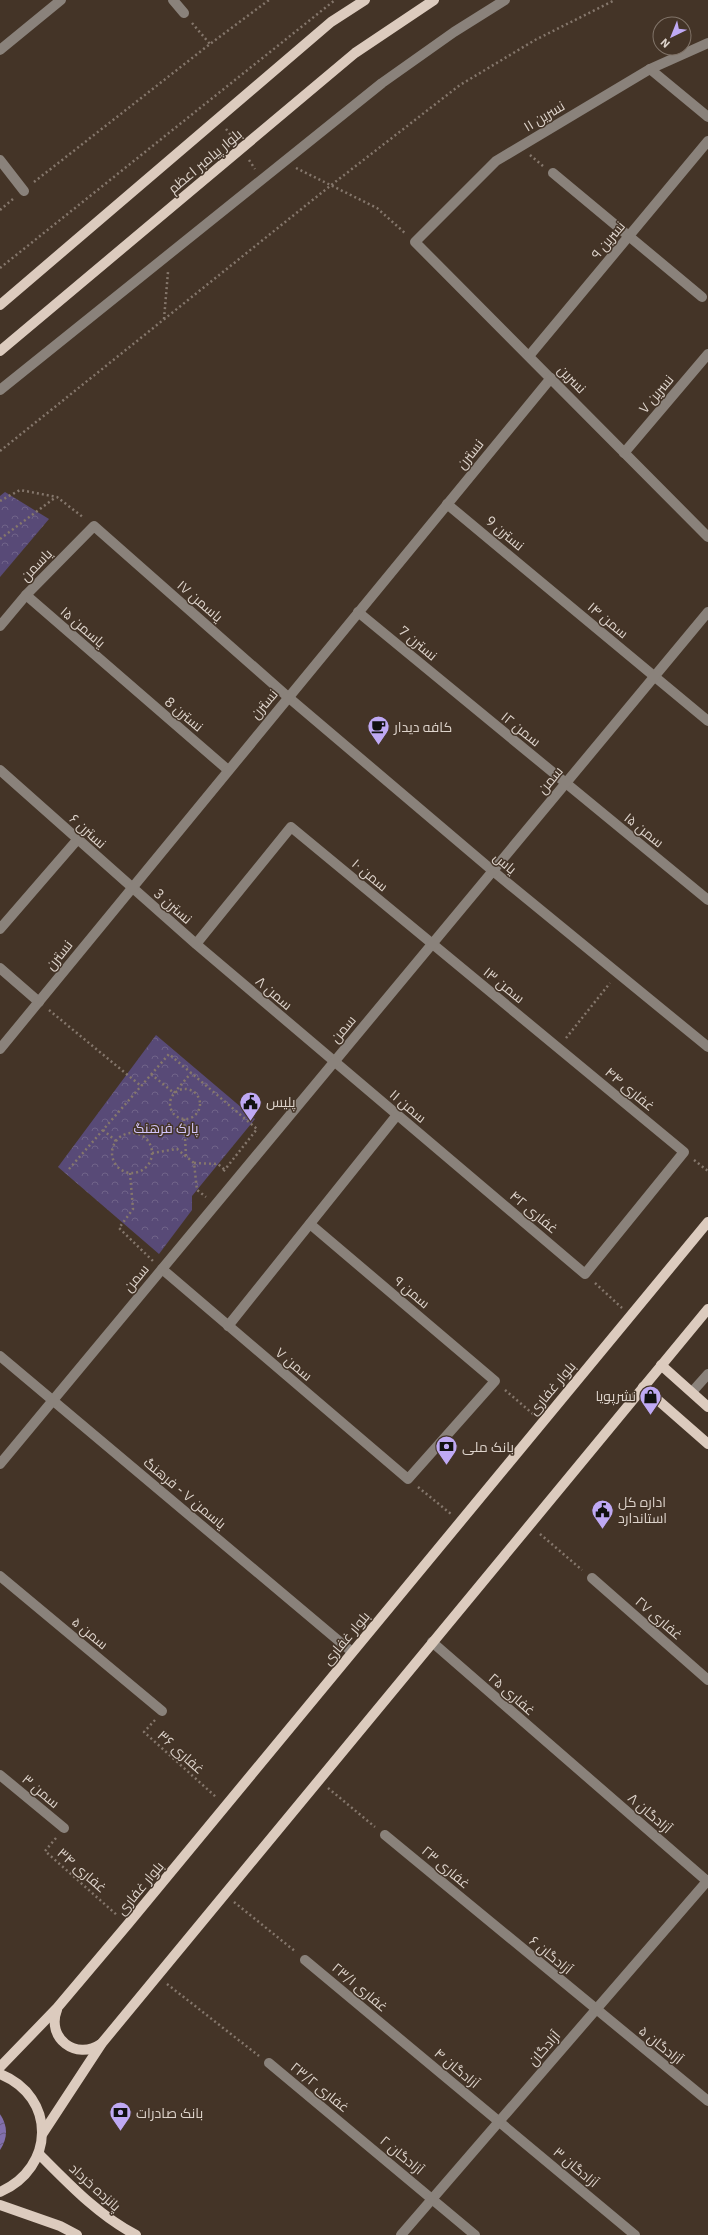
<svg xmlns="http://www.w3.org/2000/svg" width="708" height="2235" font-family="'IBM Plex Sans',Cairo,sans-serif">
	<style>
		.park { fill: url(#park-crowns) }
		.water { fill: url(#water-waves) }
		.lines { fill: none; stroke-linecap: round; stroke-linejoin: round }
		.path { stroke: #85776c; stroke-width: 2.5; stroke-dasharray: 2 3; stroke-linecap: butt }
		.minor { stroke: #8a827b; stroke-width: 10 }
		.major { stroke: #dccbbe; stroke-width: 10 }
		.labels { text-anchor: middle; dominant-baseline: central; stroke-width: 3; stroke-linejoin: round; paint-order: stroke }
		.street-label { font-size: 14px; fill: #ddd3cb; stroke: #443427 }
		.poi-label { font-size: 14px; fill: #ddd3cb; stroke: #443427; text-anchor: start }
		.park-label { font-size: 14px; fill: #d3c5fa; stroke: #443427 }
	</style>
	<defs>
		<pattern id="park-crowns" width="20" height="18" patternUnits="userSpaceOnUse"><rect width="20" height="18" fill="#584a77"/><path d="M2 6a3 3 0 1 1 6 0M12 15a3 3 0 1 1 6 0" fill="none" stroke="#706389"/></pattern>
		<pattern id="water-waves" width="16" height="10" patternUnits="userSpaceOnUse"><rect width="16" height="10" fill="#826fad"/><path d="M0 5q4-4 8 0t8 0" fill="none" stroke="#685c80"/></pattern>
	</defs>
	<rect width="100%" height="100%" fill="#443427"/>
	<g class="park">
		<polygon points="5,492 49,519 0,577 0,496"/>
		<polygon points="156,1035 255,1119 192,1196 192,1210 159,1254 58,1167"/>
	</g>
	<path class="water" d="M0,2114C8,2126 8,2138 0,2150Z"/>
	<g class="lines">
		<g class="path">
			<polyline points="192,23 210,44"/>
			<polyline points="226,129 233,138"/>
			<polyline points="530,155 543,166"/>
			<polyline points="249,160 255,169"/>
			<polyline points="296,168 377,208 406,234"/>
			<polyline points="34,182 210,44 269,0"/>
			<polyline points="0,210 13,199"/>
			<polyline points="0,268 335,0"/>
			<polyline points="164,319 168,272"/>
			<polyline points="0,451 330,186 460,85 535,40 615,0"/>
			<polyline points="0,501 20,490 57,497 84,518"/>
			<polyline points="0,539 56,497"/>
			<polyline points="49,1010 141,1086"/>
			<polyline points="566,1038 610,983"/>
			<polyline points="151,1074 174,1093 191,1073"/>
			<circle cx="185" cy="1104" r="15"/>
			<polyline points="184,1119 186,1156"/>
			<polyline points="103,1130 116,1141"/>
			<circle cx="132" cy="1153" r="20"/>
			<polyline points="152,1153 177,1149 194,1163 197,1190 206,1197"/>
			<polyline points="694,1160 708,1171"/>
			<polyline points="194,1163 218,1164 225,1170"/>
			<polyline points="69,1169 169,1054 257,1129 223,1172"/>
			<polyline points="130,1173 133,1209 119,1228 153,1261"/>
			<polyline points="595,1283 622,1308"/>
			<polyline points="505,1390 533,1414"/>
			<polyline points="418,1487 451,1514"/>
			<polyline points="540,1534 582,1570"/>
			<polyline points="155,1720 144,1732 216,1797"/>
			<polyline points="328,1788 375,1827"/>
			<polyline points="56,1838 45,1851 118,1916"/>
			<polyline points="234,1902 296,1952"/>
			<polyline points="167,1984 259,2056"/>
		</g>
		<g class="minor">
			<polyline points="173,0 184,13"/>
			<polyline points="708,43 650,69 496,161 415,242 708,537"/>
			<polyline points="0,50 61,0"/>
			<polyline points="650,69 708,117"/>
			<polyline points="0,160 24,191"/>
			<polyline points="553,173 702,297"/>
			<polyline points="529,356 708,141"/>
			<polyline points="0,390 382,83 454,32 505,0"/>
			<polyline points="624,453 708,354"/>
			<polyline points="447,504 708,721"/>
			<polyline points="26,595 228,770"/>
			<polyline points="358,612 708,900"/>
			<polyline points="0,626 26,595 94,526 288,697 493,871 708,1047"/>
			<polyline points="0,770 196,944 585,1274 684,1152 291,827 196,944"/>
			<polyline points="0,929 77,840"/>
			<polyline points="0,968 39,1002"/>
			<polyline points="0,1049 551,378"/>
			<polyline points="162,1269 408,1479 495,1381 310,1224"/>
			<polyline points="228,1326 397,1115"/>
			<polyline points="0,1356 352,1652"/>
			<polyline points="692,1392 708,1374"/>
			<polyline points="0,1464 708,612"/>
			<polyline points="0,1576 162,1711"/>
			<polyline points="592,1578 708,1680"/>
			<polyline points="432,1642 708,1882"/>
			<polyline points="0,1775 64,1828"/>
			<polyline points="385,1835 708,2101"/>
			<polyline points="305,1960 635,2235"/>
			<polyline points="269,2063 475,2235"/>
			<polyline points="401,2235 708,1880"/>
		</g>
		<g class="major">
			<polyline points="0,305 331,22 365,0"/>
			<polyline points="0,351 355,53 434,0"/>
			<polyline points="661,1365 708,1407"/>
			<polyline points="643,1387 708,1444"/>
			<path d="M57,2010C46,2038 76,2061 101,2044"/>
			<polyline points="0,2067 57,2008 128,1924 708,1222"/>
			<path d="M0,2074C57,2097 55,2168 0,2192"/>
			<polyline points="43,2133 102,2043 708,1309"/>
			<path d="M39,2154C69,2184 98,2215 136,2235"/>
			<polyline points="0,2205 60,2226 77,2235"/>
		</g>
	</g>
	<defs>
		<symbol id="cafe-pin" viewBox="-11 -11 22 30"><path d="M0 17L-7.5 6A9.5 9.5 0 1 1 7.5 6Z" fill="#bfa9f4" stroke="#443427"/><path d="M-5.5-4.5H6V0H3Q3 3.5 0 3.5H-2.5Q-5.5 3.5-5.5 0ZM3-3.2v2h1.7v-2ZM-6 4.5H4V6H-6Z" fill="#111"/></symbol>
		<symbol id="civic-pin" viewBox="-11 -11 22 30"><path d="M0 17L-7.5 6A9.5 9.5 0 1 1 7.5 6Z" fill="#bfa9f4" stroke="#443427"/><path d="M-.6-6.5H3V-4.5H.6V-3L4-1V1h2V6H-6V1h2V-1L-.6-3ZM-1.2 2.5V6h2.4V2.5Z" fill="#111"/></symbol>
		<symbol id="shop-pin" viewBox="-11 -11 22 30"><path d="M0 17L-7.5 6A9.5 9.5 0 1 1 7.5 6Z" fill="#bfa9f4" stroke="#443427"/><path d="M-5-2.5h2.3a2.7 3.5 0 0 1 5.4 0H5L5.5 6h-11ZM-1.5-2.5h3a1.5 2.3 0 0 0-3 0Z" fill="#111"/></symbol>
		<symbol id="bank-pin" viewBox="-11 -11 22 30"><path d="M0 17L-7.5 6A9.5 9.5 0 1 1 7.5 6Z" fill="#bfa9f4" stroke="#443427"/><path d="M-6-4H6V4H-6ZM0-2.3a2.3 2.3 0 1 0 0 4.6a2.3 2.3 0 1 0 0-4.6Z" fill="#111"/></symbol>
	</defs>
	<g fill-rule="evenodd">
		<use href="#cafe-pin" x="366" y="714" width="25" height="34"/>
		<use href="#civic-pin" x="238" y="1090" width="25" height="34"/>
		<use href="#shop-pin" x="638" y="1384" width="25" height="34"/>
		<use href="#bank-pin" x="434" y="1434" width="25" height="34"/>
		<use href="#civic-pin" x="590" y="1498" width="25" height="34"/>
		<use href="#bank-pin" x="108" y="2100" width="25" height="34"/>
	</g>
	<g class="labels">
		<g class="street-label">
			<text transform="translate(544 116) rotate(-31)">نسرین ۱۱</text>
			<text transform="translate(205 161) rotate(-40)">بلوار پیامبر اعظم</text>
			<text transform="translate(608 240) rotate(-50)">نسرین ۹</text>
			<text transform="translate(572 379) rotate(45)">نسرین</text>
			<text transform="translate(656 394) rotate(-50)">نسرین ۷</text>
			<text transform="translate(470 454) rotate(-51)">نسترن</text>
			<text transform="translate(505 533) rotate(40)">نسترن 9</text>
			<text transform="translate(36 565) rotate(-46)">یاسمن</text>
			<text transform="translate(200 601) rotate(41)">یاسمن ۱۷</text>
			<text transform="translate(608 620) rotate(40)">سمن ۱۴</text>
			<text transform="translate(83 627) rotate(41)">یاسمن ۱۵</text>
			<text transform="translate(418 643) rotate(40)">نسترن 7</text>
			<text transform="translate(264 704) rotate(-50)">نسترن</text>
			<text transform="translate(184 714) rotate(40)">نسترن 8</text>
			<text transform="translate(521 729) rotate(39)">سمن ۱۲</text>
			<text transform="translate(550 780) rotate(-50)">سمن</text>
			<text transform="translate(644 830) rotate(39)">سمن ۱۵</text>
			<text transform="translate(88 831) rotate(42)">نسترن ۶</text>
			<text transform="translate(505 863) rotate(40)">یاس</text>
			<text transform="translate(370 875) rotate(40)">سمن ۱۰</text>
			<text transform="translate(173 906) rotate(41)">نسترن 3</text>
			<text transform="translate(59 955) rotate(-51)">نسترن</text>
			<text transform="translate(504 985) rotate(39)">سمن ۱۳</text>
			<text transform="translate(274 993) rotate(41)">سمن ۸</text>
			<text transform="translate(343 1029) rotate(-50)">سمن</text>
			<text transform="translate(630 1089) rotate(40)">غفاری ۴۴</text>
			<text transform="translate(408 1106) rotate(40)">سمن ۱۱</text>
			<text transform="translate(534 1212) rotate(40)">غفاری ۴۲</text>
			<text transform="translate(136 1278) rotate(-50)">سمن</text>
			<text transform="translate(412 1292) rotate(40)">سمن ۹</text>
			<text transform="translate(294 1364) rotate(40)">سمن ۷</text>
			<text transform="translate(552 1388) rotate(-50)">بلوار غفاری</text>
			<text transform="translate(185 1493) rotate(40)">یاسمن ۷ - فرهنگ</text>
			<text transform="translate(659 1618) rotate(41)">غفاری ۲۷</text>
			<text transform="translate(90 1633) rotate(40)">سمن ۵</text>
			<text transform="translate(346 1638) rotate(-50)">بلوار غفاری</text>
			<text transform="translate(512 1694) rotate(41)">غفاری ۲۵</text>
			<text transform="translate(181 1752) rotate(42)">غفاری ۳۶</text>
			<text transform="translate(41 1791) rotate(40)">سمن ۳</text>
			<text transform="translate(650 1813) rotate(41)">آزادگان ۸</text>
			<text transform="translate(446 1867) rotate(40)">غفاری ۲۳</text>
			<text transform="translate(82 1870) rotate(41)">غفاری ۳۴</text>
			<text transform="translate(140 1888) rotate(-50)">بلوار غفاری</text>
			<text transform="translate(551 1955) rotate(40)">آزادگان ۶</text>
			<text transform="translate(360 1987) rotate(40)">غفاری ۲۳/۱</text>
			<text transform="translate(661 2045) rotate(39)">آزادگان ۵</text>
			<text transform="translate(544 2048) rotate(-49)">آزادگان</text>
			<text transform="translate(457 2068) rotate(40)">آزادگان ۴</text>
			<text transform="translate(320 2087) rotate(39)">غفاری ۲۳/۲</text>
			<text transform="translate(402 2155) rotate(40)">آزادگان ۲</text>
			<text transform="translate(576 2167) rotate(40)">آزادگان ۳</text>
			<text transform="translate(95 2187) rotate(42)">پانزده خرداد</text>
		</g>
		<g class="poi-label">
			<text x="394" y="727">کافه دیدار</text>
			<text x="266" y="1102">پلیس</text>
			<text x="636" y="1396" text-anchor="end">نشرپویا</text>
			<text x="462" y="1447">بانک ملی</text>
			<text x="618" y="1502">اداره کل<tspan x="618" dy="16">استاندارد</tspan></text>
			<text x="136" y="2113">بانک صادرات</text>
		</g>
		<g class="park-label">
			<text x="166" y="1128">پارک فرهنگ</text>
		</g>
	</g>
	<g transform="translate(672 36) rotate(223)"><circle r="19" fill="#443427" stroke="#817469"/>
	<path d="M0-3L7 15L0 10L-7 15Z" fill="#bfa9f4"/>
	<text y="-6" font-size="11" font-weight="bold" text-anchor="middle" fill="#ddd3cb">N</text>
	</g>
</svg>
